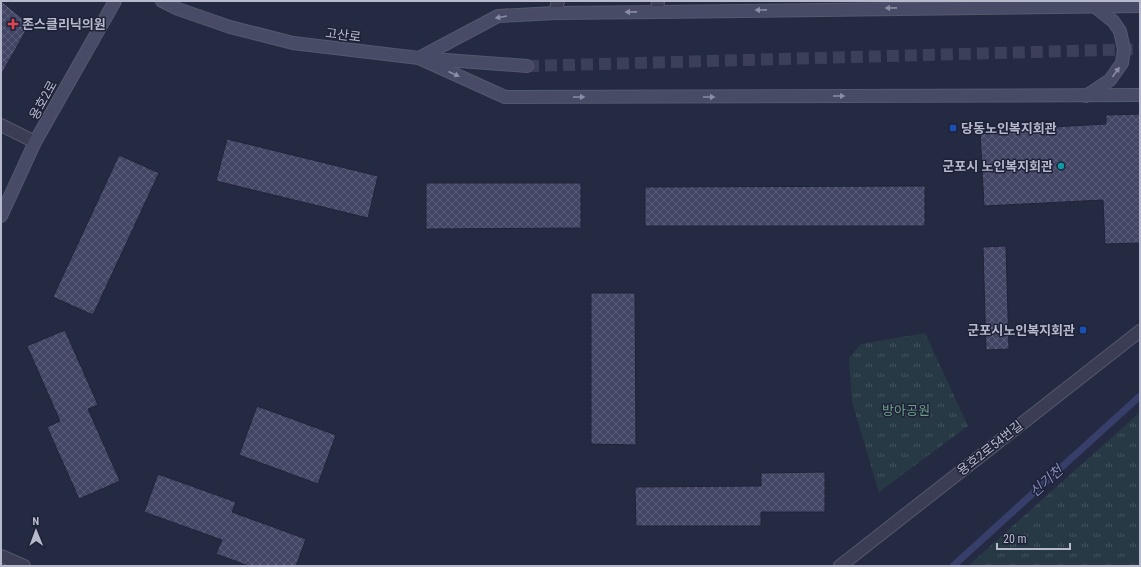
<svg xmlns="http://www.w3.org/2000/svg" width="1141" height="567" font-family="'Roboto Condensed','Noto Sans KR',sans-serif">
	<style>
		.park { fill: url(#park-tufts) }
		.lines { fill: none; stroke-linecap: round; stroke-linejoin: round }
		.stream { stroke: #373e69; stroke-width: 7 }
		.building { fill: url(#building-cross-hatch); stroke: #20243a }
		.secondary-tunnel { stroke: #3b3f58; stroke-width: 12; stroke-dasharray: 12 6; stroke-linecap: butt }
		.street-casing { stroke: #55586d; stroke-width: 14 }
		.secondary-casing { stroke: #55586d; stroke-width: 14 }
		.street { stroke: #3a3d53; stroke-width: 12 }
		.secondary { stroke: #484b66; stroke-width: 12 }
		.oneway { fill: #8b8da4 }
		.health-dot { fill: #e0444e; stroke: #1e2238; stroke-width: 1.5 }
		.transit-dot { fill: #1a4fb4; stroke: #1e2238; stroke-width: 1.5 }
		.culture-dot { fill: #0f9aa8; stroke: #1e2238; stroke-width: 1.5 }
		.labels { text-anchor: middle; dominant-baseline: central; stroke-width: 3; stroke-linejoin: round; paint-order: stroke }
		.poi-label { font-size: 13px; font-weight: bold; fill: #b7b9cd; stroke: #1e2238; text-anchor: start }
		.street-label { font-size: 13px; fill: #b7b9cd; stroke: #1e2238 }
		.park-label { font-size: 13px; fill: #6d9f86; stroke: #1e2238 }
		.water-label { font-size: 14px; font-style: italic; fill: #858cb9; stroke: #1e2238 }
	</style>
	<defs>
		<pattern id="park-tufts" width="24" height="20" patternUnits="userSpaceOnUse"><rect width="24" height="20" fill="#273944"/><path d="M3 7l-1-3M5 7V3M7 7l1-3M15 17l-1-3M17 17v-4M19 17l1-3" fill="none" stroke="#44545e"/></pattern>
		<pattern id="building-cross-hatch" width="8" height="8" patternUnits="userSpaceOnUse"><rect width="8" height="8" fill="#424664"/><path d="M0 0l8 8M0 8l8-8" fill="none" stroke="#5b5f79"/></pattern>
	</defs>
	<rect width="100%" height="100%" fill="#252a43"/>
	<g class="park">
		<polygon points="925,333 968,426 879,492 852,402 849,358 861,344"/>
		<polygon points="1140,412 1140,566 968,566"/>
	</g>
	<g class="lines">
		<polyline class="stream" points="953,566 1140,396"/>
	</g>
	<g class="building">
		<polygon points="1,1 22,18 23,25 28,27 1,75"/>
		<polygon points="1140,114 1140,243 1105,244 1103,200 984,206 980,131 1106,124 1106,115"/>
		<polygon points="227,139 378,176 368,218 216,181"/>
		<polygon points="119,155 159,173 93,315 53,297"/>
		<polygon points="426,183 581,183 581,228 426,229"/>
		<polygon points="925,186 925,226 645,226 645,187"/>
		<polygon points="1006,246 1009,349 986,350 983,247"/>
		<polygon points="591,293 635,293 636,445 591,444"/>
		<polygon points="65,330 98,405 88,409 120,481 79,499 47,427 60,421 27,346"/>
		<polygon points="257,406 336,435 318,484 239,455"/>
		<polygon points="825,472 825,512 761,512 761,526 636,526 635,487 761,486 761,473"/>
		<polygon points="158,474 236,502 232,512 306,539 296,566 249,566 216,554 222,540 144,512"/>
	</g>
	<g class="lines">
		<polyline class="secondary-tunnel" points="527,66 1140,49"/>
		<defs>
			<g id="street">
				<polyline points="657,12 658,1"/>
				<polyline points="555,13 558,1"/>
				<polyline points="1,125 35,142"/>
				<polyline points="1,556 24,566"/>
				<polyline points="840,566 1140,331"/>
			</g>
			<g id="secondary">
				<polyline points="162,1 178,9 230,27 293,43 419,58 527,66"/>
				<polyline points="419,58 498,16 555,13 657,12 1140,6"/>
				<polyline points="419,58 505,97 1140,95"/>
				<polyline points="1086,96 1110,80 1122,63 1124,49 1120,31 1113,21 1094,6"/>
				<polyline points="1,216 35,142 115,1"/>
			</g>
		</defs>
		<use href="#street" class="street-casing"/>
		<use href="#secondary" class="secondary-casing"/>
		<use href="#street" class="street"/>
		<use href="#secondary" class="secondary"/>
	</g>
	<defs><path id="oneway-solid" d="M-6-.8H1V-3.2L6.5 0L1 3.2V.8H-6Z"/></defs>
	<g class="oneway">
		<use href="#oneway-solid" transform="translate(891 8) rotate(179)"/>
		<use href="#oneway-solid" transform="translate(761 10) rotate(179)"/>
		<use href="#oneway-solid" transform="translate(631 12) rotate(179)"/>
		<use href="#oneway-solid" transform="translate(501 17) rotate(170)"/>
		<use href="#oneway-solid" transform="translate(1116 72) rotate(-54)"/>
		<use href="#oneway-solid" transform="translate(454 74) rotate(24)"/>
		<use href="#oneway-solid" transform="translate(839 96)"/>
		<use href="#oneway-solid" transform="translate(579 97)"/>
		<use href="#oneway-solid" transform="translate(709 97)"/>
	</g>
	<path class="health-dot" d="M11 18h4v4h4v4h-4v4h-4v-4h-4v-4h4z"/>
	<g class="transit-dot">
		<rect x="949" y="124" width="8" height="8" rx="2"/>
		<rect x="1079" y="326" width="8" height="8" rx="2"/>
	</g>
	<circle class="culture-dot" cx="1061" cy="166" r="4"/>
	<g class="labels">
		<g class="poi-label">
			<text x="22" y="24">존스클리닉의원</text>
			<text x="961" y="128">당동노인복지회관</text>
			<text x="1053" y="166" text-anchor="end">군포시 노인복지회관</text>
			<text x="1075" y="330" text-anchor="end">군포시노인복지회관</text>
		</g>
		<g class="street-label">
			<text transform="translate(343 35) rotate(7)">고산로</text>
			<text transform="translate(43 100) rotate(-61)">용호2로</text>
			<text transform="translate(990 448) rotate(-38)">용호2로54번길</text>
		</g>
		<g class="park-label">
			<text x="906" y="410">방아공원</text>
		</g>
		<g class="water-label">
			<text transform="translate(1046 481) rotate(-42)">신기천</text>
		</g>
	</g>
	<rect width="1141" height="567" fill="none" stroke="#b7b9cd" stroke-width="4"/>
	<g transform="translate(36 531) rotate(359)" stroke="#1e2238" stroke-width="3" paint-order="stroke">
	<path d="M0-3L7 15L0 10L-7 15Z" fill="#b7b9cd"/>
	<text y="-6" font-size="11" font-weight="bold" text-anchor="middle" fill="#b7b9cd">N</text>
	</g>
	<path d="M997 543v6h73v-6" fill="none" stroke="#b7b9cd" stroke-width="2"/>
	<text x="1003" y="543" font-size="12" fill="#b7b9cd" stroke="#1e2238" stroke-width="3" paint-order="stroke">20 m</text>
</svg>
